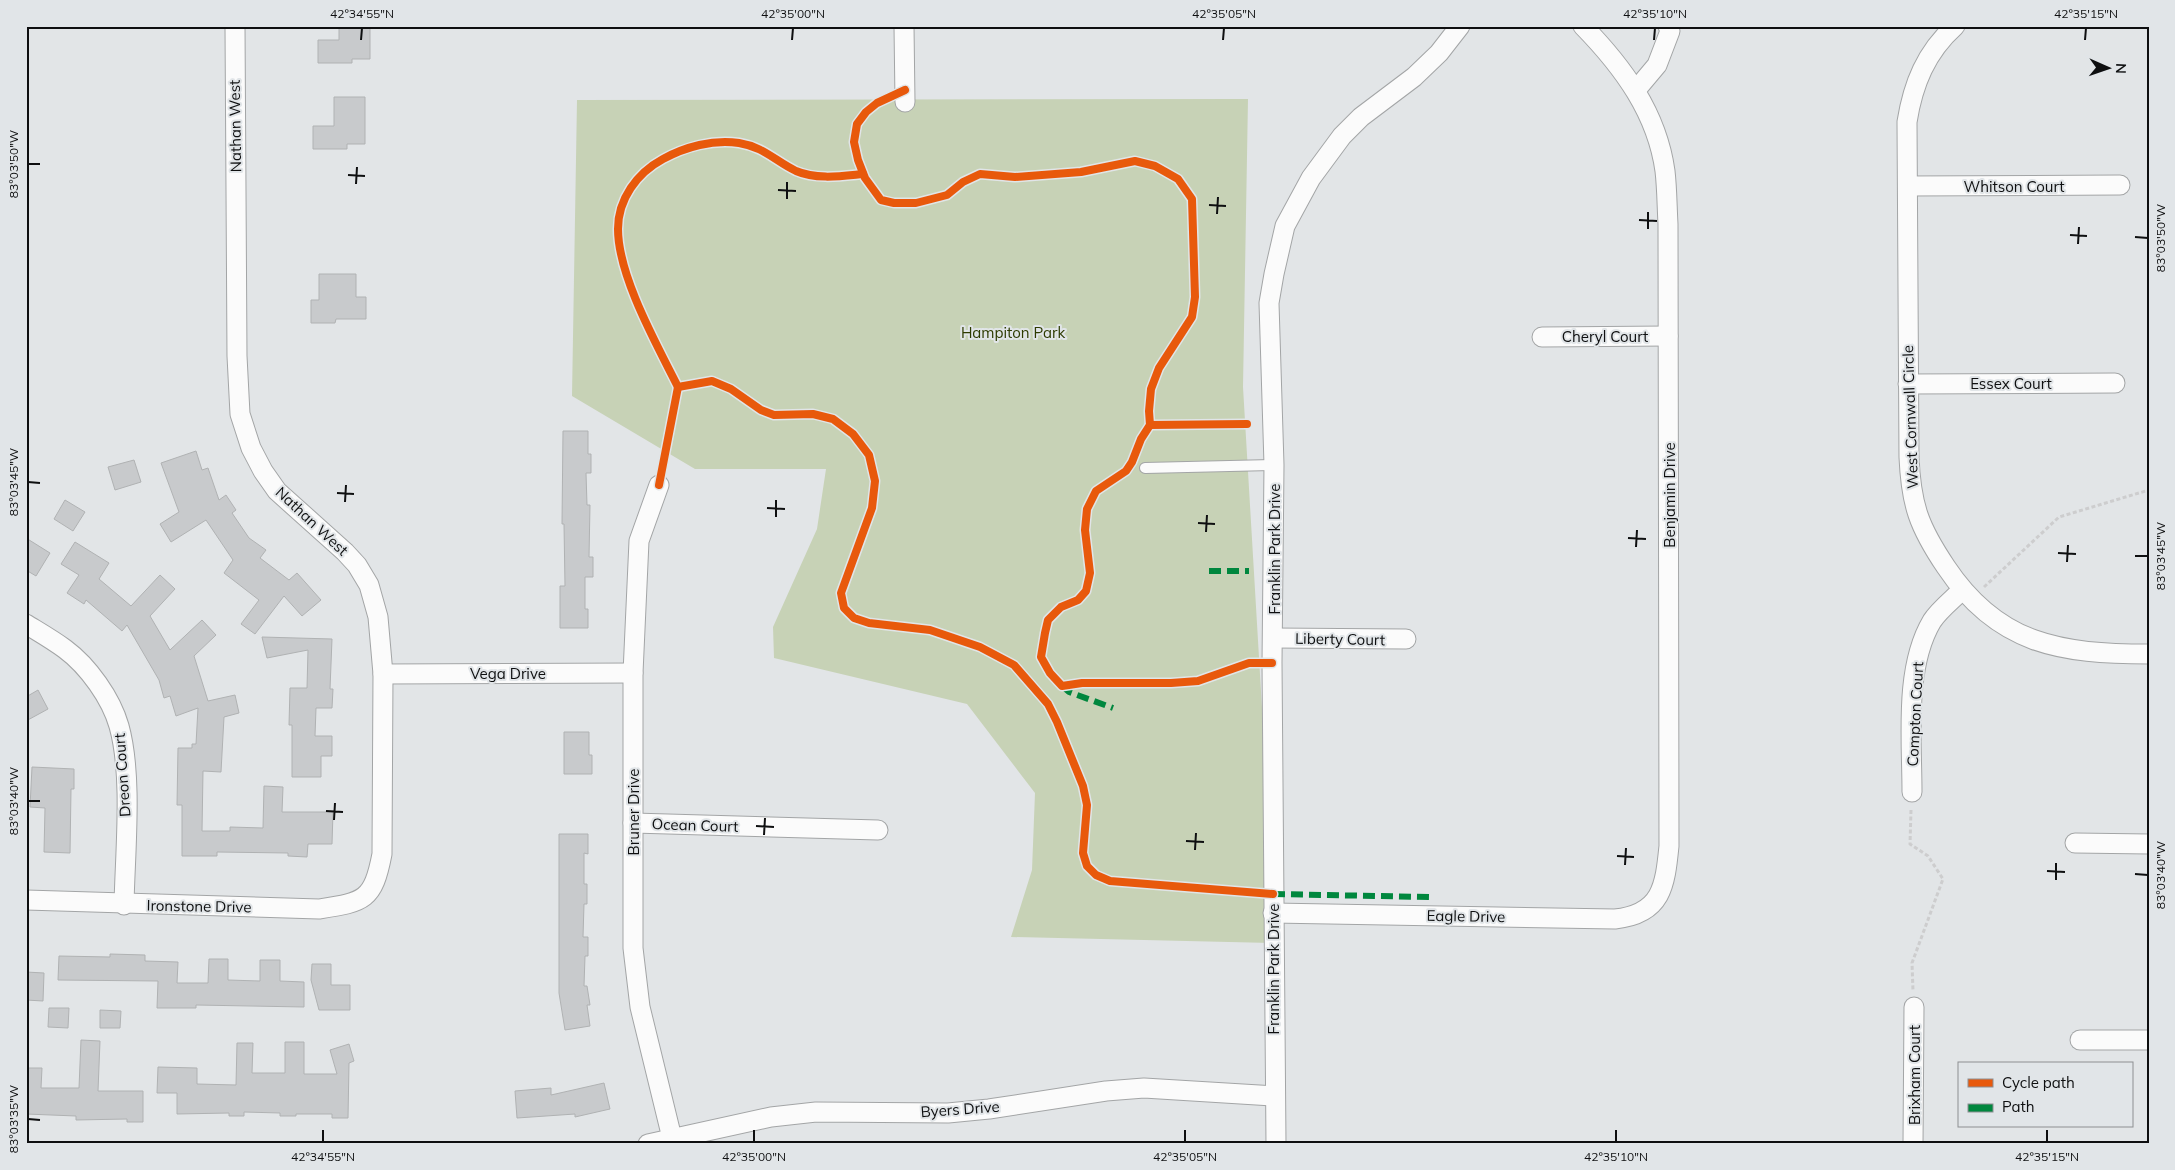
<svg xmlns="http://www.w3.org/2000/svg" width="2175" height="1170" font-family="Mulish,sans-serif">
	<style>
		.green { fill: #c7d2b6 }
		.building { fill: #c8cacc; stroke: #b0b2b3 }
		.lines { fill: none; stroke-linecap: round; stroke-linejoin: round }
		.lane-casing { stroke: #a3a5a6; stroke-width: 12 }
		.street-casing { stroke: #a3a5a6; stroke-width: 21 }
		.path { stroke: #cdcdce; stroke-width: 3; stroke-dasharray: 4 2.5; stroke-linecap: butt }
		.lane { stroke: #fbfbfb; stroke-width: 10 }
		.street { stroke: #fbfbfb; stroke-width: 19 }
		.quiet { stroke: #00873e; stroke-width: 6; stroke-dasharray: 12 6; stroke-linecap: butt }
		.cycleway-casing { stroke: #e1e5e8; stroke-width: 11 }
		.cycleway { stroke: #e8590c; stroke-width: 8 }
		.ticks { fill: none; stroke: #0e0f10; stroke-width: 2 }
		.labels { text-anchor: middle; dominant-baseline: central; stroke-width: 4; stroke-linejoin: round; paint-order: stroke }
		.street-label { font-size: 15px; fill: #0e0f10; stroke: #e1e5e8 }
		.park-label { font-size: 15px; fill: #2d3b00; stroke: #e1e5e8 }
		.neatline { fill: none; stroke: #0e0f10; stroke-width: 2 }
		.ticks-label { font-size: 12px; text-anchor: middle; fill: #0e0f10 }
	</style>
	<rect width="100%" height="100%" fill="#e2e5e7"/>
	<polygon class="green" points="1248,99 1243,387 1273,894 1274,943 1011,937 1032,870 1035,793 967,704 774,658 773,627 817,529 826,469 695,469 572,396 577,100"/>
	<g class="building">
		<polygon points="339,26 370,26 370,59 352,59 352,63 318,63 318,40 339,40"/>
		<polygon points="334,97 365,97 365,144 347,144 347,149 313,149 313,126 334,126"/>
		<polygon points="319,274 356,274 356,297 366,297 366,319 336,319 335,323 311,323 311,300 319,300"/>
		<polygon points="563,431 588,431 588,454 591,454 591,473 586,473 587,505 590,505 589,557 593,557 593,577 585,577 585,609 588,609 588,628 560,628 560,586 565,586 564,524 562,524"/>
		<polygon points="196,451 202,470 208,468 219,500 226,495 236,510 232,513 249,538 266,550 260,558 289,580 297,573 321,600 302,616 284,596 255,634 241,624 259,600 224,573 233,560 206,520 171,542 160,524 179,512 161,463"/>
		<polygon points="134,460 141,482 115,490 108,467"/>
		<polygon points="65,500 85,512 73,531 54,519"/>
		<polygon points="26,538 50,553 36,576 26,570"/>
		<polygon points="75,542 109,563 99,579 131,606 160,575 175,589 150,616 170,650 202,620 216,635 194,656 208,701 235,695 239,713 224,717 221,772 203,771 202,831 230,831 230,827 263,828 264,786 283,787 282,812 333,812 332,844 308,844 307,857 288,856 288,853 217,852 217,856 182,856 182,805 177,805 178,748 192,748 192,744 196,744 198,708 176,716 170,696 164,698 159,680 127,625 122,631 86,600 84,604 67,593 79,575 61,564"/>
		<polygon points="262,637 332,639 330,689 333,689 332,708 316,708 315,736 332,736 332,756 321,756 321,777 292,777 292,725 289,725 290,688 307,688 308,650 267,658"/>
		<polygon points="38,690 48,709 26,721 26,697"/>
		<polygon points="564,732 589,732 589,755 592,755 592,774 564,774"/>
		<polygon points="32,767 74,769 74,789 71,789 70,853 44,852 45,808 30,807"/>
		<polygon points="559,834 588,834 588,854 584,853 584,884 587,884 587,904 584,904 583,937 588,937 588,956 585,956 584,986 587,986 590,1005 587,1005 590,1026 565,1030 559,993"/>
		<polygon points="110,954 145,955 145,961 178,962 177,983 208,983 209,959 228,959 228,980 260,981 260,960 280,960 280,981 304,982 304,1007 196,1005 196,1008 157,1008 158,981 58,980 59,956 110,957"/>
		<polygon points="312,964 331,964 331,985 350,985 350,1010 319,1010 311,980"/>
		<polygon points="26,972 44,973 43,1001 26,1000"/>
		<polygon points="49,1008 69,1008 68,1028 48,1027"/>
		<polygon points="100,1010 121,1011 120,1028 100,1028"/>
		<polygon points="81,1040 100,1041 98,1091 143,1091 143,1122 127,1122 127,1119 76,1120 76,1116 26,1114 26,1068 42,1068 41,1088 79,1088"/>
		<polygon points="285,1042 304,1042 304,1074 337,1074 330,1050 349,1044 354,1061 349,1063 348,1118 332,1118 332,1114 296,1114 296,1116 280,1116 280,1113 244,1112 244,1116 229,1116 229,1113 177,1114 177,1093 157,1093 158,1067 197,1068 197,1084 236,1085 237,1043 253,1043 252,1073 285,1073"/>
		<polygon points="604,1083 610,1109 575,1117 575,1114 517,1118 515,1091 551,1088 551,1095"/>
	</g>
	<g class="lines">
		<defs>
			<polyline id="lane" points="1145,468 1274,465"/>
			<g id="street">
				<polyline points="904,26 905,102"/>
				<path d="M1955,26C1926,52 1913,84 1907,122L1909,457C1911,505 1919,527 1946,567C1998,645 2061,654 2149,654"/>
				<polyline points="1636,90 1657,65 1670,31 1668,26"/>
				<polyline points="1908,186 2120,185"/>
				<polyline points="1542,337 1668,336"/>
				<polyline points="1908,384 2115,383"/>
				<polyline points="659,485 639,541 633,673 633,948 640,1007 672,1138"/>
				<path d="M26,624C39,632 53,640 65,649C88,666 111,698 119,726C133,776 125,852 124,905"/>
				<polyline points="1273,638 1406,639"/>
				<polyline points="383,674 633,673"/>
				<path d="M1912,792C1912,739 1904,668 1932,621C1939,610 1952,600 1962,590"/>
				<polyline points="633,823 878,830"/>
				<polyline points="2075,843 2149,844"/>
				<path d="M26,900L319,909C364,902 373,901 382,854L383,674L378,617L369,585L357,565L345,552L277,491L263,471L251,448L240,414L237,356L235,26"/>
				<path d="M1273,913L1615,919C1662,914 1665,886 1669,846L1668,224C1667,207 1667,188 1665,171C1657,113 1623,67 1583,26"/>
				<polyline points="2080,1040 2149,1040"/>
				<polyline points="648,1144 771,1117 816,1112 948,1113 989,1109 1106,1091 1144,1088 1274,1096"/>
				<polyline points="1276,1144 1272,663 1274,465 1269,303 1274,274 1285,226 1311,178 1342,136 1361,117 1414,77 1439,53 1460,26"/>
				<polyline points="1913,1144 1914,1007"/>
			</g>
		</defs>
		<use href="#lane" class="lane-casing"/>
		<use href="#street" class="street-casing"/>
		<g class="path">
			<polyline points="1984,587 2059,517 2149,490"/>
			<polyline points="1911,810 1910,844 1928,856 1943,879 1912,963 1913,991"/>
		</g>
		<use href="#lane" class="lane"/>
		<use href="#street" class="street"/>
		<g class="quiet">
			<polyline points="1209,571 1249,571"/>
			<polyline points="1062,686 1069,692 1113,708"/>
			<polyline points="1273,894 1430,897"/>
		</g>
		<defs>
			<g id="cycleway">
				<polyline points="905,90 877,103 866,112 857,124 854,142 858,160 865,178 881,200 894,203 916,203 947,195 963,182 980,174 1015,177 1081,172 1135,161 1155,166 1178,179 1192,199 1195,297 1192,317 1159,368 1151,389 1149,411 1150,425 1141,439 1132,462 1126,471 1096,491 1087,509 1085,530 1090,573 1086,591 1078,600 1061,607 1048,620 1045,633 1041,657 1050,673 1062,686 1082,683 1171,683 1198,681 1249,663 1272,663"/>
				<path d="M863,174C842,176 817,180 796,171C775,161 764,147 739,143C713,139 685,147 663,159C637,173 618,199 618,229C618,276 657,345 678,387L712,381L731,389L761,410L774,415L813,414L833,419L853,434L869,455L875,481L872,508L841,593L844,608L854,618L869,623L930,630L980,647L1014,665L1048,704L1057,722L1083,786L1087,805L1083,853L1087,866L1096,875L1110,881L1273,894"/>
				<polyline points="1150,425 1247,424"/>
				<polyline points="659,485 678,387"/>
			</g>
		</defs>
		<use href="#cycleway" class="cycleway-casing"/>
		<use href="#cycleway" class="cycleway"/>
	</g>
	<path class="ticks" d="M361,40L362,28M792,40L793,28M1223,40L1224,28M1654,40L1655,28M2085,40L2086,28M28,164H40M348,175L365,176M356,184L357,167M778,190L796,191M787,199V182M1209,205L1226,206M1217,214L1218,197M1639,220L1657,221M1648,229V212M2070,235L2087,236M2135,237L2148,238M2078,244L2079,227M28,482L40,483M337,493L354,494M345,502L346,485M767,508L785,509M776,517V500M1198,523L1215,524M1206,532L1207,515M1628,538L1646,539M1636,547L1637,530M2058,553L2076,554M2135,556H2148M2067,562L2068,545M28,801H40M326,811L343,812M334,820L335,803M756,826L774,827M764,835L765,818M1186,841L1204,842M1195,850L1196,833M1617,856L1634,857M1625,865L1626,848M2047,871L2065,872M2135,874L2148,875M2056,880V863M28,1119L40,1120M323,1142V1130M754,1142V1130M1185,1142V1130M1616,1142V1130M2047,1142V1130"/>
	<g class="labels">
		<g class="street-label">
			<text transform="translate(235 126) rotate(-91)">Nathan West</text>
			<text x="2014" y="186">Whitson Court</text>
			<text x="1605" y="336">Cheryl Court</text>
			<text x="2011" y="383">Essex Court</text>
			<text transform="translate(1910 417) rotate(-92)">West Cornwall Circle</text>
			<text transform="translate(1669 495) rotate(-90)">Benjamin Drive</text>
			<text transform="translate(312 521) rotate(43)">Nathan West</text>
			<text transform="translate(1274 549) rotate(-90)">Franklin Park Drive</text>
			<text transform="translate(1340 639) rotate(1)">Liberty Court</text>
			<text x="508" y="673">Vega Drive</text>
			<text transform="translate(1915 714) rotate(-87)">Compton Court</text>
			<text transform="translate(122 775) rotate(-94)">Dreon Court</text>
			<text transform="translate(633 812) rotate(-90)">Bruner Drive</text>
			<text transform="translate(695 825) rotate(2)">Ocean Court</text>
			<text transform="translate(199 906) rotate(1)">Ironstone Drive</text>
			<text transform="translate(1466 916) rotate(1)">Eagle Drive</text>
			<text transform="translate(1273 969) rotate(-90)">Franklin Park Drive</text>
			<text transform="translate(1914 1075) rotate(-90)">Brixham Court</text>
			<text transform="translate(960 1109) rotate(-4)">Byers Drive</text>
		</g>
		<g class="park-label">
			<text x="1013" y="332">Hampiton Park</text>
		</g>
	</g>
	<rect width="2175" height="1170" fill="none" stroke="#e1e5e8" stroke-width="55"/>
	<rect x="1958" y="1062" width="175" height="65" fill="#e1e5e8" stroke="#8d8f92"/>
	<rect x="1968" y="1079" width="25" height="8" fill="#e8590c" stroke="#8d8f92"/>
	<text x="2002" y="1088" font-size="15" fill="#0e0f10">Cycle path</text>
	<rect x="1968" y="1104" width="25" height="8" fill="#00873e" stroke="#8d8f92"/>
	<text x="2002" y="1112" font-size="15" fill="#0e0f10">Path</text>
	<g transform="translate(2108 68) rotate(92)" stroke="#e1e5e8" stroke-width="4" paint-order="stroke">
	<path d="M0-4L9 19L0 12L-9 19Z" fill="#0e0f10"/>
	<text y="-8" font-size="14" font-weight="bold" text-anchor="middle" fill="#0e0f10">N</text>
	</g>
	<rect x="28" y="28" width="2120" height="1114" class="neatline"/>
	<g class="ticks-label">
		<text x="362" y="18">42°34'55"N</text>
		<text x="793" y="18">42°35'00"N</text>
		<text x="1224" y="18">42°35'05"N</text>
		<text x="1655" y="18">42°35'10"N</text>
		<text x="2086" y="18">42°35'15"N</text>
		<text transform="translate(14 164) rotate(-90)" y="4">83°03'50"W</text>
		<text transform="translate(2161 238) rotate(-90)" y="4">83°03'50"W</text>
		<text transform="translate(14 482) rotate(-90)" y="4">83°03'45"W</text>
		<text transform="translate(2161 556) rotate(-90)" y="4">83°03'45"W</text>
		<text transform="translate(14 801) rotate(-90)" y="4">83°03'40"W</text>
		<text transform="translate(2161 875) rotate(-90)" y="4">83°03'40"W</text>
		<text transform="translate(14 1119) rotate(-90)" y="4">83°03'35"W</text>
		<text x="323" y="1161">42°34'55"N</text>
		<text x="754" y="1161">42°35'00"N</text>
		<text x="1185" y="1161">42°35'05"N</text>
		<text x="1616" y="1161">42°35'10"N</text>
		<text x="2047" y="1161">42°35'15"N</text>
	</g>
</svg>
